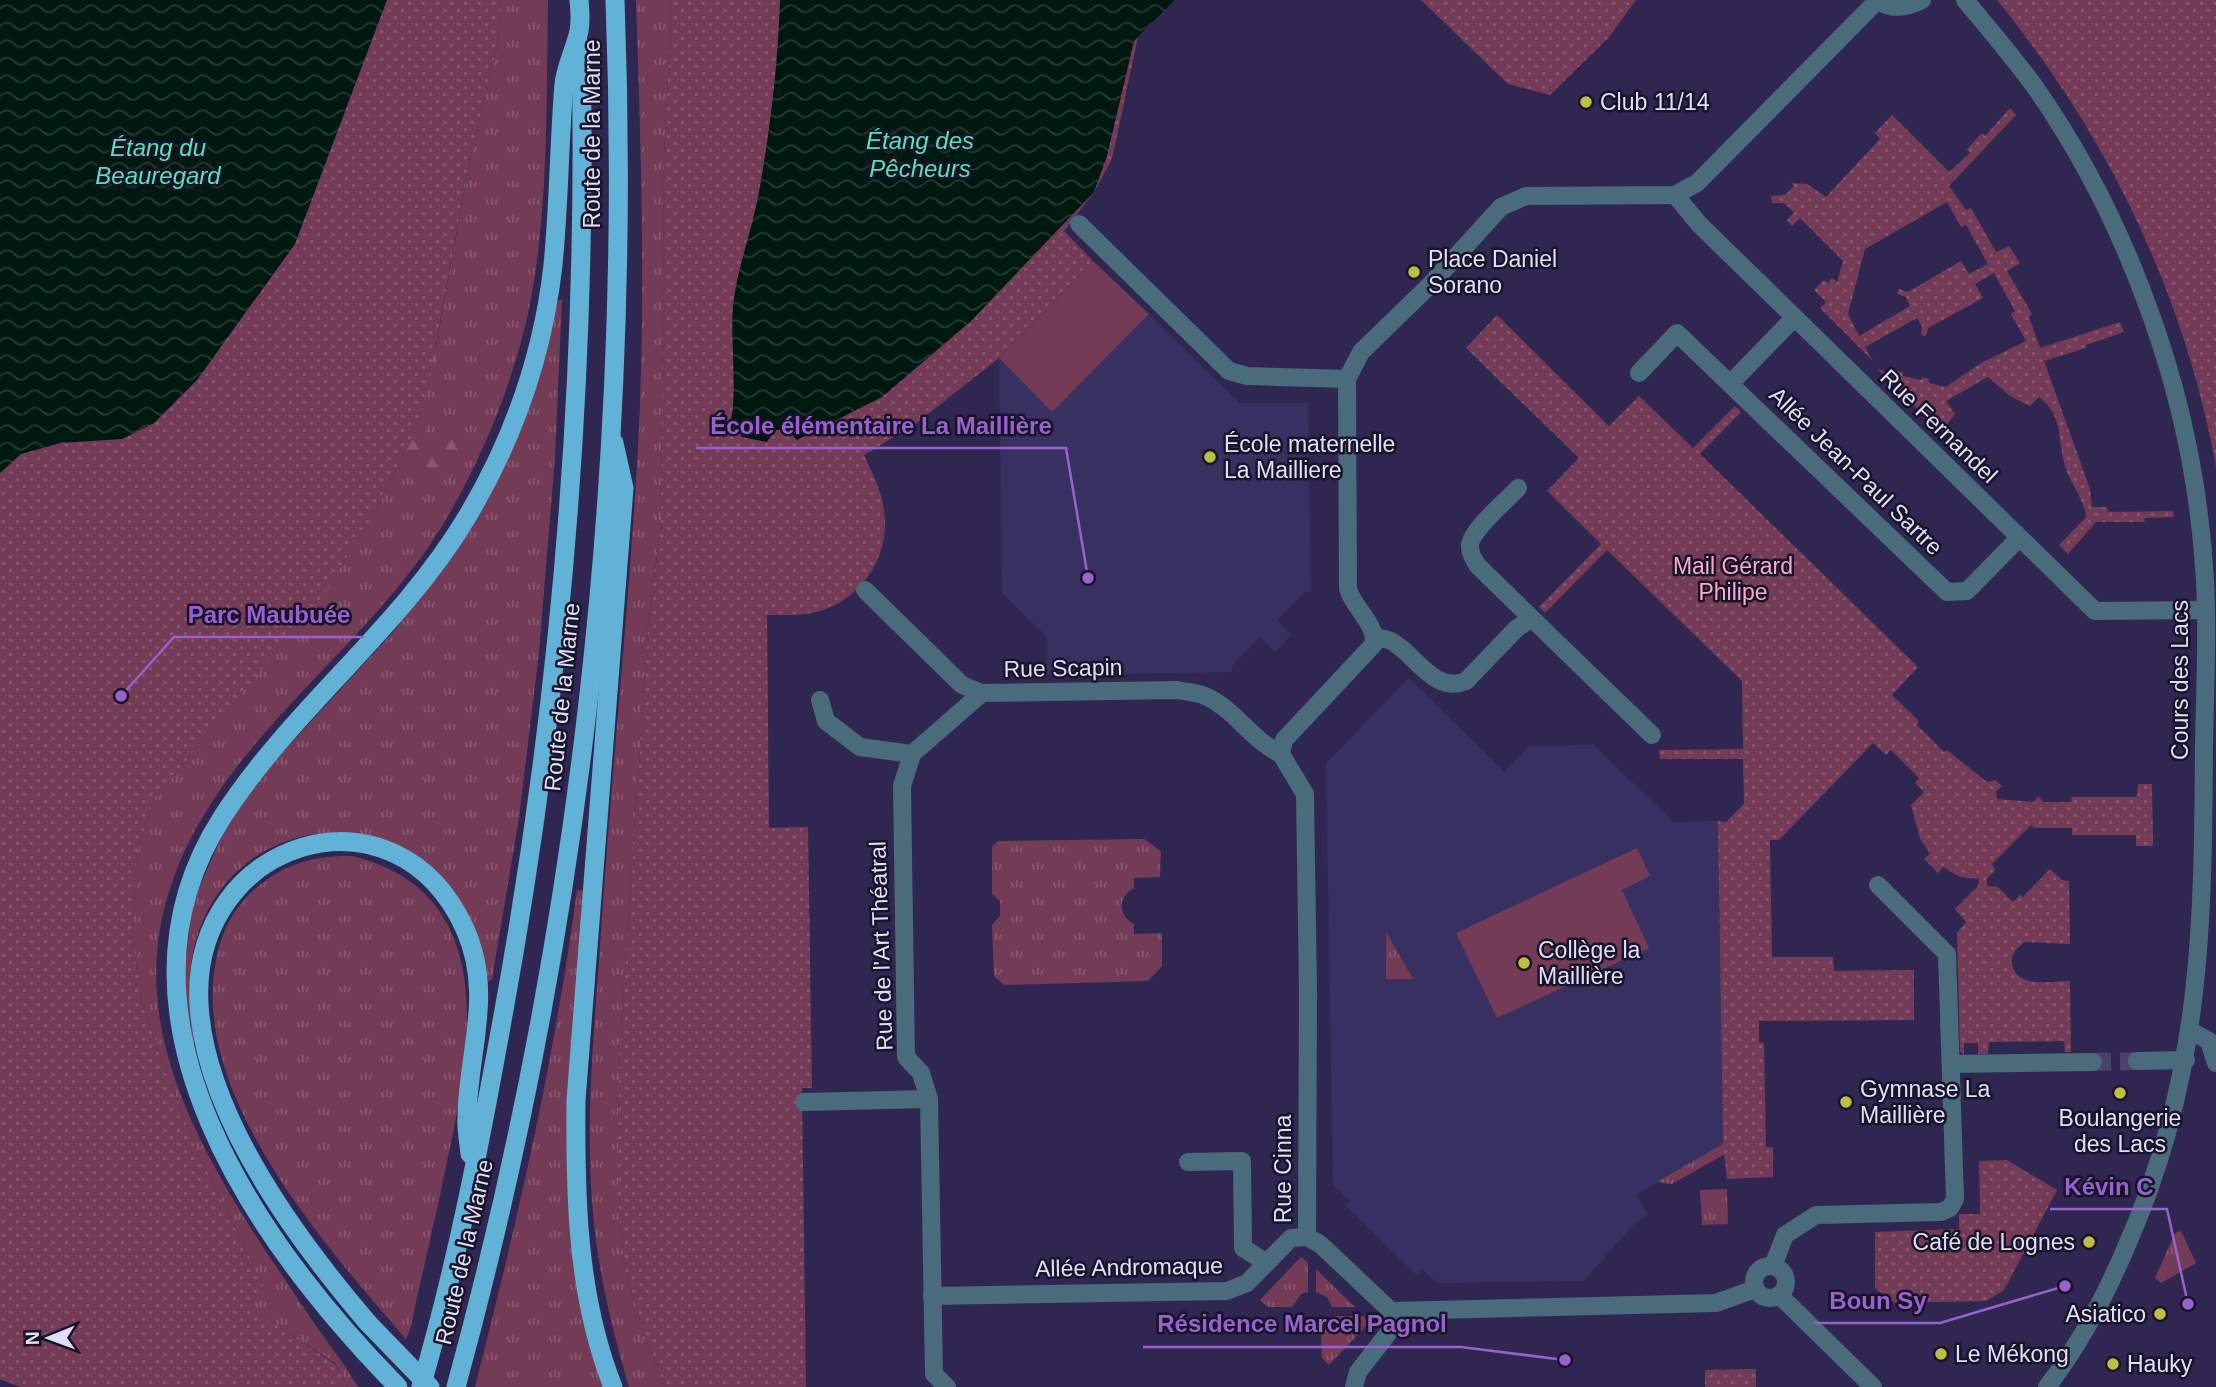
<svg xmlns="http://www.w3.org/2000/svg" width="2216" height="1387" font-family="Arial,sans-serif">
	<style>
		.built { fill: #383060 }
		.grass { fill: url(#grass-tufts) }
		.forest { fill: url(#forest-firs) }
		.park { fill: url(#park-dots); fill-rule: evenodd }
		.pitch { fill: #743b57 }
		.water { fill: url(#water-waves) }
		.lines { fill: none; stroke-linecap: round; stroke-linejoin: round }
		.minor-tunnel { stroke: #4a426a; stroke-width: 18; stroke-dasharray: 18 9; stroke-linecap: butt }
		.minor { stroke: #4a6b7b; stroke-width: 18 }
		.trunk { stroke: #62b1d6; stroke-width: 19 }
		.trunk-bridge { stroke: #62b1d6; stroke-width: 19 }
		.poi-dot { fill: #bdbf43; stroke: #171427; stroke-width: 2.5 }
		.labels { text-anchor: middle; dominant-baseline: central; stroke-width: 5; stroke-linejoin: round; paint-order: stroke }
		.poi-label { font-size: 23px; fill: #e0ddf8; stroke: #171427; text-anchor: start }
		.street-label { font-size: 23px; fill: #e0ddf8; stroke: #171427 }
		.park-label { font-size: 23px; fill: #faa9cf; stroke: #171427 }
		.water-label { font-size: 24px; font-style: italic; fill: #5ae0b8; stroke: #171427 }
		.leader { fill: none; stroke: #9961d0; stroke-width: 2.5 }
		.callout-dot { fill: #9961d0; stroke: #171427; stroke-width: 2.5 }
		.callout-label { font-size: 24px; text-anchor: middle; font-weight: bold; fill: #9961d0; stroke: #171427; stroke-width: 5; stroke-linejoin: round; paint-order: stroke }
	</style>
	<defs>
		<pattern id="grass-tufts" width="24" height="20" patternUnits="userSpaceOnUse" patternTransform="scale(1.75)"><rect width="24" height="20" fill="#743b57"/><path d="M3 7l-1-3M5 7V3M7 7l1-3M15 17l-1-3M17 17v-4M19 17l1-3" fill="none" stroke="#885770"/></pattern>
		<pattern id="forest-firs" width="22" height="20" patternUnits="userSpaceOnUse" patternTransform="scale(1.75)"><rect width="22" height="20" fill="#743b57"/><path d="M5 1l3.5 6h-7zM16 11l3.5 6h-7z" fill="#885770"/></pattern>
		<pattern id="park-dots" width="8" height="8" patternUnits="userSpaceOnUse" patternTransform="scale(1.75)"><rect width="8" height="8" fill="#743b57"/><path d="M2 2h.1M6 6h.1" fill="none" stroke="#885770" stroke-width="1.8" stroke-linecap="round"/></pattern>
		<pattern id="water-waves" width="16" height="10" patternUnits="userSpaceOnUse" patternTransform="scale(1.75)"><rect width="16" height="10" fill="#001910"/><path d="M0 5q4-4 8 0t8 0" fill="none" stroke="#253a34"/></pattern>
	</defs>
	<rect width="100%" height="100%" fill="#2f2751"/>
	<g class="built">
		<polygon points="1093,261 1240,403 1308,403 1311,592 1305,592 1277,620 1291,635 1275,652 1260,637 1232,666 1232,672 1047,675 1047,637 1002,593 999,358"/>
		<polygon points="1409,678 1504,771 1529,746 1594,745 1673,822 1718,821 1723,1144 1636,1195 1648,1214 1635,1223 1584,1281 1437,1283 1423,1270 1417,1275 1345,1205 1349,1200 1333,1185 1326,763"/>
	</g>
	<g class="grass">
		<path d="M501,0H548C546,101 549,205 530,304C516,374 487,447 452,509C401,601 318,668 252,748C97,934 150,1077 271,1259C295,1294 317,1329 342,1362C349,1372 352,1379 359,1387H348L335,1363L251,1309L264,1287L194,1145L142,1004L132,935L137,855L153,800L321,597L374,513L418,425L435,351L472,149L498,43Z"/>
		<path d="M636,0H672L664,156L661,523L648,627L620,1043L618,1129V1206L625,1269L641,1326L665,1387H629C613,1333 600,1280 594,1223C583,1122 596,1017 602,916C613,760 629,604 638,448C646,298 641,149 636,0Z"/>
		<path d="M562,299L555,457L539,652L519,818L492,979L488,982C486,963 480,947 474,930C425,797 239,801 197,937C186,971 190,1007 196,1042L191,1044L183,980L193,902L227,824L272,764L394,631L454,554L558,301Z"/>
		<path d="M1144,839L1161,851L1160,877L1134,878V888C1118,897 1117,915 1134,924V934L1162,933V966L1148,981L1004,985L994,976L992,925L1000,916V901L992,894V847L998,841Z"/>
		<path d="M352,856C516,896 464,1079 439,1200C432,1231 425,1262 418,1293C414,1308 413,1326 406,1339C327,1248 198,1103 214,973C217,949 224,924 240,905C269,869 307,855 352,856Z"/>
		<path d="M577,890L583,891L568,1113L606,1387H475C517,1223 555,1058 577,890Z"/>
		<polygon points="1386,932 1413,979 1386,979"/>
		<polygon points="1723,1144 1727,1153 1672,1184 1657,1182"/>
		<polygon points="1727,1189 1728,1224 1702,1225 1700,1190"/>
		<polygon points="2181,1231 2196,1263 2161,1283 2155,1278 2175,1233"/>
		<polygon points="1301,1257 1308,1263 1308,1292 1301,1294 1292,1307 1268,1307 1260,1300"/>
		<polygon points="1316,1269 1355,1307 1332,1307 1327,1297 1316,1292"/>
		<polygon points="1334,1316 1363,1316 1369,1323 1329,1365 1322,1358 1321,1332 1331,1326"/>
	</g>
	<path class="forest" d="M430,340C432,345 436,351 436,356C440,391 402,407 436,439L446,435L456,418L464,421L463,466L459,475L440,480L420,477L402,444Z"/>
	<g class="park">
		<polygon points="0,0 501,0 498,43 472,149 429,381 418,425 374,513 322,597 153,800 137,855 132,935 142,1004 194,1145 264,1287 252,1309 335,1364 348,1387 20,1387 0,1379"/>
		<path d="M672,0H1175L1138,37L1112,159L1094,192L1064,231L1093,261L999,358L914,425L864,455C872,473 882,491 884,511C891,554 863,598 820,611C803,616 785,615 767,615L769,828L808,827L812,1088H802L806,1387H665L641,1326L625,1269L618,1206V1129L620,1043L648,627L661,523L664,156Z"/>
		<polygon points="1421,0 1636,0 1609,37 1550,95 1508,84"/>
		<path d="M1997,0H2216V466C2184,293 2108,136 1997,0Z"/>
		<path d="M2010,108L2016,115L1949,186L1966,210L1971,208L1996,252L2009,246L2020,263L2007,271L2032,314L2029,317L2040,348L2120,322L2124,332L2086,345V348L2044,361L2090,489L2092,507H2107L2108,512L2173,511L2174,517L2145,518L2144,522H2096L2068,554L2059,545L2086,517L2085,511C2081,495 2070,482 2065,466C2057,438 2064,416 2039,397L2030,406L2010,396L1988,377L1946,401L1955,414L1946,425L1934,414L1928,419L1877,369L1894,374L1896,371L1903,372V376L1921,380L1922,377L1929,379V383L1946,387L1981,363L2026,341L2011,314L2015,311L1994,273L1975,284L1983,298L1928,328L1926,336L1921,335L1922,326L1917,318L1865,347L1873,361L1820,308L1826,302L1814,290L1824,280L1828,283L1832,278L1837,282L1843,261L1800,218L1792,226L1787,220L1794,212L1784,203H1772L1771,196L1785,195L1794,186L1791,183L1807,184L1826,197L1880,139L1875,133L1892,115L1949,172L1970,153L1967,149L1982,133L1985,136ZM1947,202L1961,227L1966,225L1988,264L1969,274L1961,261L1908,292L1899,289L1897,294L1906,297L1910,306L1859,336L1848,314L1865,249Z"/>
		<path d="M1497,315L1609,426L1639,396L1693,448L1735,406L1741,412L1700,454L1918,667L1892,695L1919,721L1917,725L1944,752L1947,750L1987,782L1995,780L2002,786L1996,792L1997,799L2034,802L2038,796L2043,802H2071L2072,797H2137L2138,784H2152L2153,846H2136V835H2072V828H2034L2031,825L1992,864L1995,870L1987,879V886L1998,887L2013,902L2020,895L2023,897L2050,869L2062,880L2069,881L2070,944L2025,942C2018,947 2010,954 2012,964C2016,989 2052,981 2070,981L2071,1052H2065L2064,1041L1989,1042L1988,1054H1978V1043H1964V1054L1960,1052L1957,933L1966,922L1955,909L1978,886L1979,879L1960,877L1943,867L1938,873L1924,859L1930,853L1920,839L1911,805L1924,792L1915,783L1919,778L1891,750L1886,755L1873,743L1779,840H1770L1772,957H1833L1834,971L1914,970V1020L1759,1021V1042L1764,1043L1766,1147H1773V1177L1727,1179L1723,1144L1718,821L1726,822L1744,804L1743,759H1660L1659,750L1743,749L1742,681L1607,550L1545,613L1539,607L1601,544L1547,491L1579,458L1466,348Z"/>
		<polygon points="2007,1160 2057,1190 2004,1290 1986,1301 1894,1303 1875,1288 1875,1232 1959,1229 1959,1214 1980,1214 1979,1161"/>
		<polygon points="1756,1369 1756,1387 1705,1387 1705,1370"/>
	</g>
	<g class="pitch">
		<polygon points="1093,261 1149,314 1052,412 999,358"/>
		<polygon points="1637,848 1650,876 1622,890 1649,948 1497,1018 1456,933"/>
	</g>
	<g class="water">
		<polygon points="0,0 387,0 295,244 197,380 154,423 122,439 61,443 21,454 0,473"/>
		<path d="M780,0H1175L1134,41L1107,156L1094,192L971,321L882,397L797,440L788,430H775L767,442L742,437L730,422C738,402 730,335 733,306C737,269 751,233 758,197C770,132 778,65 780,0Z"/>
	</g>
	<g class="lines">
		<polyline class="minor-tunnel" points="2093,1062 2137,1061"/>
		<g class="minor">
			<path d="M1876,0C1892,10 1905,8 1922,0"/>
			<path d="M1965,0C1989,29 2013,57 2035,87C2084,157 2124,238 2152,318C2182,402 2200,492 2205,580C2208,634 2205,689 2204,743C2203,924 2202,1076 2127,1245C2106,1295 2080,1344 2047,1387"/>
			<polyline points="1675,195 1699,224 2095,611 2205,610"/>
			<polyline points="1079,224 1229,371 1247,376 1347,379"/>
			<polyline points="1794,318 1730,384 1947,592 1967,591 2019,538"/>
			<polyline points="1639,373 1677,333 1730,384"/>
			<path d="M1518,488C1507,500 1471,530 1470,545C1469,552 1474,560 1478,566L1652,735"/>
			<path d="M865,590L962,685L982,693L1177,690C1186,692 1197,692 1205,696C1235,709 1251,740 1281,754"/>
			<path d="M1375,637C1380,638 1387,639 1391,641C1415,653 1434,695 1466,681L1517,628L1531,619"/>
			<polyline points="820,700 826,721 860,747 912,754"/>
			<path d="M1281,754L1284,740L1374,644C1376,623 1354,609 1348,589L1347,379L1361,352L1430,285L1501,207L1526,196L1675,195L1697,183L1877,1"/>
			<polyline points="1281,754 1305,794 1308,992 1307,1237 1320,1244 1391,1311 1716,1303 1755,1289"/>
			<polyline points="2191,1031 2209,1041 2216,1063"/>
			<polyline points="2137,1061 2186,1060"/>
			<polyline points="1951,1064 2093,1062"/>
			<polyline points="804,1102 929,1099"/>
			<polyline points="1188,1162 1242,1161 1243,1248 1267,1263"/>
			<circle cx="1770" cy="1282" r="16"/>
			<polyline points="1773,1266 1785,1235 1816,1215 1941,1212 1950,1208 1955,1199 1947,954 1878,885"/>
			<polyline points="1779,1295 1873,1387"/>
			<polyline points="932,1296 1227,1291 1247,1283 1291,1238 1307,1237"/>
			<polyline points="947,1387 934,1374 929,1099 921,1073 906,1057 902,786 912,754 982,693"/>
			<polyline points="1354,1387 1358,1372 1393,1327 1391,1311"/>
		</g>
		<g class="trunk">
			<path d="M368,1323C297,1240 205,1116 199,1004C190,840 395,775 465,929C494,994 468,1051 467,1117C466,1129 469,1142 470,1154"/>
			<path d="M398,1387C258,1244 94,1015 223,816C293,708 400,629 467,517C513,440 543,355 553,265C559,205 559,145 564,84C566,66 575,49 579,31C581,21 580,10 579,0"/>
			<path d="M421,1387C456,1267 480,1144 502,1021C561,700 588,373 581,46"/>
			<path d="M456,1387C579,938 633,465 615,0"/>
			<path d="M613,1387C577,1296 575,1197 576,1100L624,488L614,443"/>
		</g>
		<polyline class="trunk-bridge" points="368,1323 430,1387"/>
	</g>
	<g class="poi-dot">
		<circle cx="1586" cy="102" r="7"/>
		<circle cx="1414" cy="272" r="7"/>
		<circle cx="1210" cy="457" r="7"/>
		<circle cx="1524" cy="963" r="7"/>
		<circle cx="2120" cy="1093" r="7"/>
		<circle cx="1846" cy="1102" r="7"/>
		<circle cx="2089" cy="1242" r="7"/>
		<circle cx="2160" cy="1314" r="7"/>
		<circle cx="1941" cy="1354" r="7"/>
		<circle cx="2113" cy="1364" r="7"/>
	</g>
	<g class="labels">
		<g class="poi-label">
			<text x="1600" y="102">Club 11/14</text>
			<text x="1428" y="259">Place Daniel<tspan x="1428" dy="26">Sorano</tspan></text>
			<text x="1224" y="444">École maternelle<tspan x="1224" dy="26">La Mailliere</tspan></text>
			<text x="1538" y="950">Collège la<tspan x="1538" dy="26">Maillière</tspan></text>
			<text x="1860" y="1089">Gymnase La<tspan x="1860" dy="26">Maillière</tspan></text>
			<text x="2120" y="1118" text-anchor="middle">Boulangerie<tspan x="2120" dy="26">des Lacs</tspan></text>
			<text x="2075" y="1242" text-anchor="end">Café de Lognes</text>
			<text x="2146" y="1314" text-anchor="end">Asiatico</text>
			<text x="1955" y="1354">Le Mékong</text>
			<text x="2127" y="1364">Hauky</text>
		</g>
		<g class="street-label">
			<text transform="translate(592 134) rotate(-90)">Route de la Marne</text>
			<text transform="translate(1939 426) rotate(44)">Rue Fernandel</text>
			<text transform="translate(1856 471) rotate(44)">Allée Jean-Paul Sartre</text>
			<text transform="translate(1063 668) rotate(-1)">Rue Scapin</text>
			<text transform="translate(2180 680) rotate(-90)">Cours des Lacs</text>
			<text transform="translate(562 697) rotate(-84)">Route de la Marne</text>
			<text transform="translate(881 946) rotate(-92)">Rue de l'Art Théatral</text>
			<text transform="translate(1283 1169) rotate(-90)">Rue Cinna</text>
			<text transform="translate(464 1252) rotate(-77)">Route de la Marne</text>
			<text transform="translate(1129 1267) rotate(-1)">Allée Andromaque</text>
		</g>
		<g class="park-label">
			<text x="1733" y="566">Mail Gérard<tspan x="1733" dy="26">Philipe</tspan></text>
		</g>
		<g class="water-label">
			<text x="920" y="140">Étang des<tspan x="920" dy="28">Pêcheurs</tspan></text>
			<text x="158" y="147">Étang du<tspan x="158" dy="28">Beauregard</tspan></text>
		</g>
	</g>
	<path class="leader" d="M1088 578L1066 448H696M121 696L174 637H364M2188 1304L2167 1209H2050M2065 1286L1940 1323H1815M1565 1360L1461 1347H1143"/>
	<g class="callout-dot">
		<circle cx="1088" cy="578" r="7"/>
		<circle cx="121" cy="696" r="7"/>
		<circle cx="2188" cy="1304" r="7"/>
		<circle cx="2065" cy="1286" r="7"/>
		<circle cx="1565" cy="1360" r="7"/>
	</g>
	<g class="callout-label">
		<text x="881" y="434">École élémentaire La Maillière</text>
		<text x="269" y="623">Parc Maubuée</text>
		<text x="2109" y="1195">Kévin C</text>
		<text x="1878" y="1309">Boun Sy</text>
		<text x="1302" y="1332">Résidence Marcel Pagnol</text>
	</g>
	<g transform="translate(49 1338) rotate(269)" stroke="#171427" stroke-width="5" paint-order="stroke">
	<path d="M0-5L12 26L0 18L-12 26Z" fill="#e0ddf8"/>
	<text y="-10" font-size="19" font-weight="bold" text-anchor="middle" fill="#e0ddf8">N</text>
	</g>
</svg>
